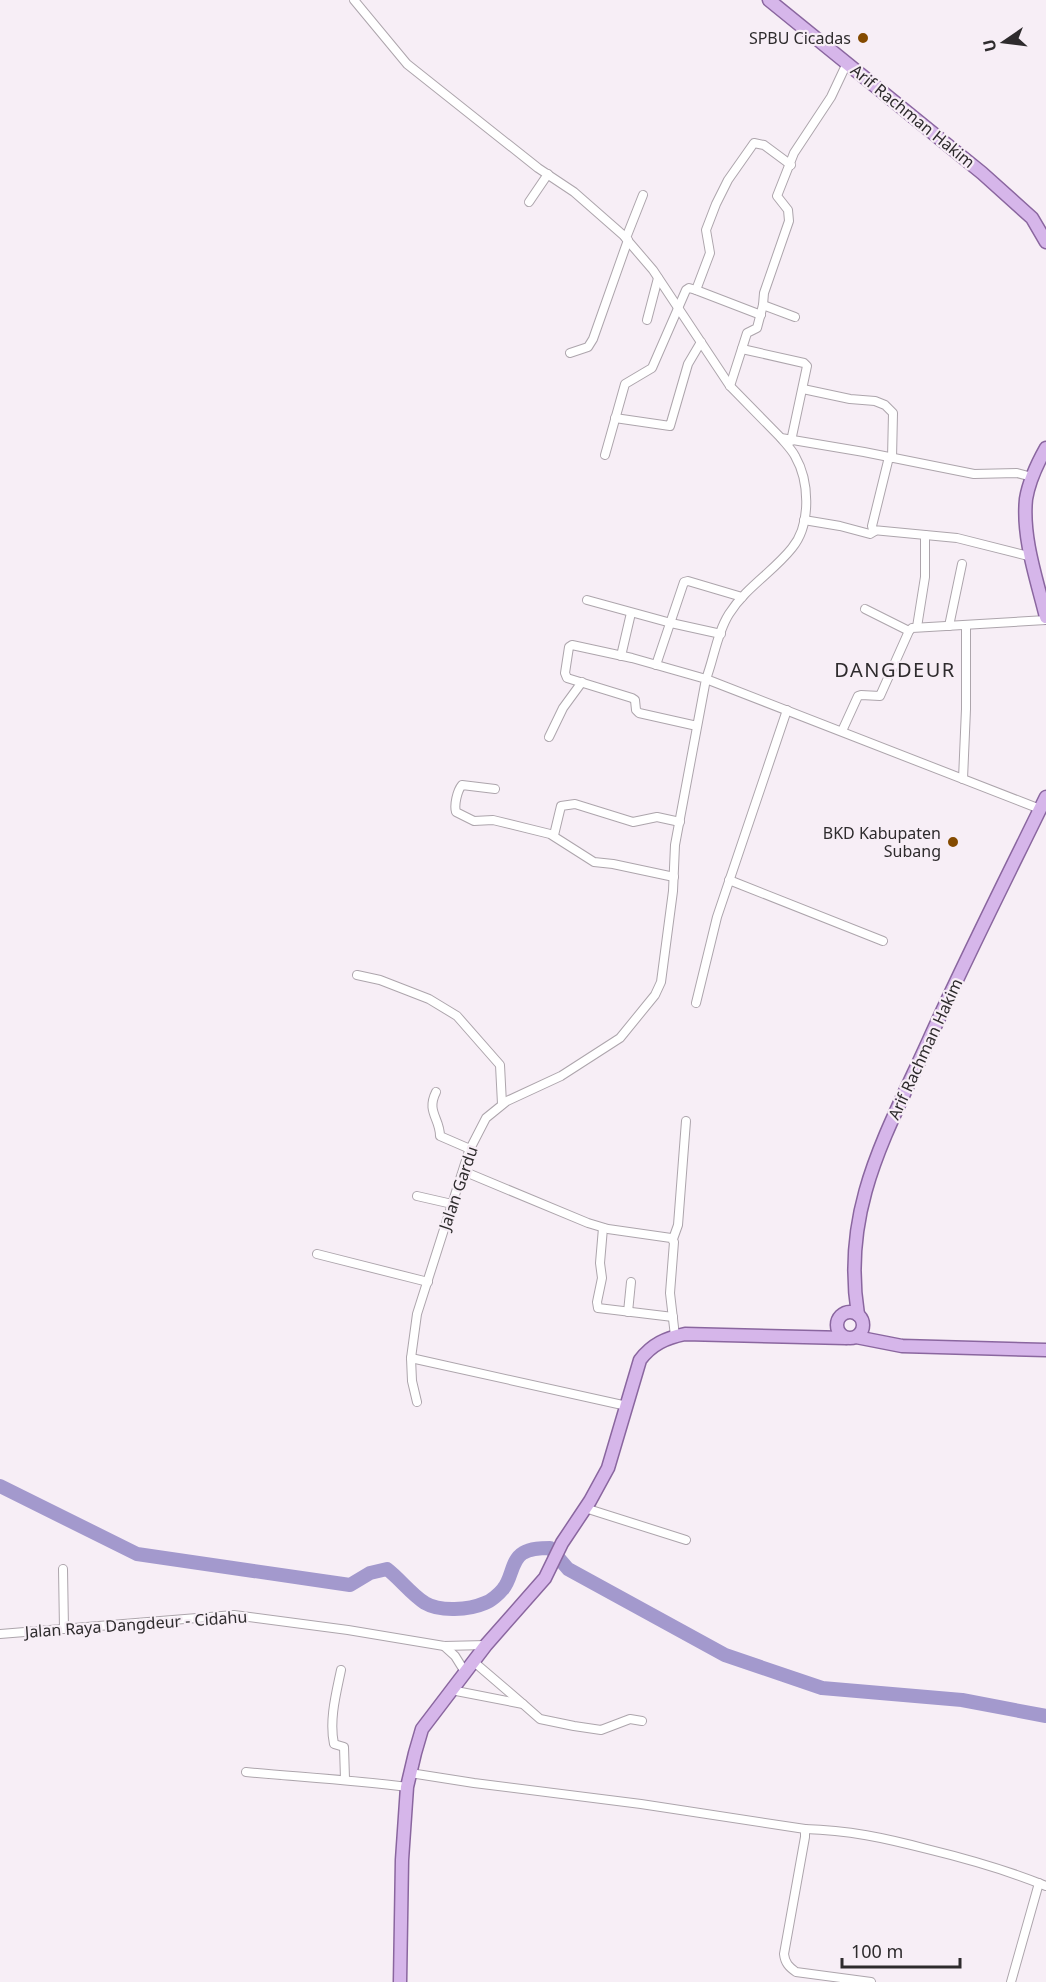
<svg xmlns="http://www.w3.org/2000/svg" width="1046" height="1982" font-family="'Noto Sans',sans-serif">
	<style>
		.lines { fill: none; stroke-linecap: round; stroke-linejoin: round }
		.river { stroke: #a399cd; stroke-width: 14 }
		.street-casing { stroke: #ada5ac; stroke-width: 10 }
		.primary-casing { stroke: #8a669f; stroke-width: 15 }
		.street { stroke: #fff; stroke-width: 8 }
		.primary { stroke: #d6b6ea; stroke-width: 12 }
		.poi-dot { fill: #844a00; stroke: #f7eef6; stroke-width: 2 }
		.labels { text-anchor: middle; dominant-baseline: central; stroke-width: 4.5; stroke-linejoin: round; paint-order: stroke }
		.poi-label { font-size: 16px; fill: #2e2b2d; stroke: #f7eef6; text-anchor: end }
		.street-label { font-size: 16px; fill: #2e2b2d; stroke: #f7eef6 }
		.quarter-label { font-size: 20px; letter-spacing: 1.5px; fill: #2e2b2d; stroke: #f7eef6 }
	</style>
	<rect width="100%" height="100%" fill="#f7eef6"/>
	<g class="lines">
		<path class="river" d="M0,1486L137,1554L350,1585L370,1573L387,1569C400,1579 411,1594 425,1603C440,1612 469,1610 485,1603C491,1601 499,1594 503,1589C512,1579 511,1560 523,1553C531,1548 542,1548 550,1548L568,1569L725,1655L822,1688L962,1700L1046,1716"/>
		<defs>
			<g id="street">
				<polyline points="354,0 407,64 538,168 574,192 623,235 653,270 730,386 781,438 864,452 974,474 1017,473 1032,477"/>
				<polyline points="529,202 548,174"/>
				<polyline points="626,238 643,195"/>
				<polyline points="696,290 710,253 706,230 716,204 728,180 754,143 764,145 791,165"/>
				<polyline points="763,305 795,317"/>
				<polyline points="647,320 658,278"/>
				<polyline points="742,349 804,363 807,366 791,441"/>
				<polyline points="570,353 588,347 593,339 628,240"/>
				<polyline points="730,386 747,333 757,328 763,305 764,293 789,221 788,210 777,196 794,153 831,97 847,63"/>
				<polyline points="803,389 850,399 875,401 885,405 893,413 892,458"/>
				<polyline points="615,418 670,426 688,364 701,342"/>
				<path d="M781,438C786,444 792,450 795,456C810,482 811,525 792,548C773,572 746,587 729,614C717,633 714,658 706,679L1040,809"/>
				<polyline points="605,455 625,384 652,368 686,290 689,288 696,290 761,315"/>
				<polyline points="889,457 872,526 873,530 957,538 1032,557"/>
				<polyline points="804,520 840,526 870,534 875,531"/>
				<polyline points="587,600 671,623 721,634"/>
				<polyline points="865,609 909,631"/>
				<polyline points="949,626 962,564"/>
				<polyline points="917,627 925,577 925,535"/>
				<polyline points="621,656 631,613"/>
				<polyline points="656,665 684,582 688,581 742,597"/>
				<polyline points="842,731 858,696 861,695 880,696 909,631 912,628 1046,620"/>
				<polyline points="549,737 563,708 582,682"/>
				<polyline points="963,779 966,709 966,625"/>
				<path d="M495,789L462,785C457,791 454,805 456,812L474,821L493,820L550,834L594,862L613,864L674,877"/>
				<polyline points="554,835 561,806 575,804 633,822 657,817 680,822"/>
				<polyline points="729,880 883,941"/>
				<polyline points="357,975 380,980 429,999 457,1016 500,1065 502,1104"/>
				<polyline points="696,1003 717,917 787,710"/>
				<path d="M436,1092C426,1112 440,1118 440,1136L470,1149"/>
				<polyline points="463,1171 588,1223 608,1229 671,1238 674,1242 670,1293 675,1336"/>
				<polyline points="417,1196 452,1204"/>
				<polyline points="603,1228 600,1263 602,1278 597,1302 598,1308 673,1317"/>
				<polyline points="673,1239 678,1225 686,1121"/>
				<polyline points="317,1254 428,1282"/>
				<polyline points="628,1312 631,1282"/>
				<polyline points="411,1358 627,1406"/>
				<polyline points="417,1402 412,1381 411,1358 417,1314 469,1151 486,1118 507,1101 561,1076 620,1038 655,995 661,982 673,891 675,845 706,679 632,658 572,645 569,647 565,673 567,678 632,698 635,700 636,710 639,713 697,726"/>
				<polyline points="585,1508 686,1540"/>
				<polyline points="63,1569 64,1629"/>
				<polyline points="0,1634 234,1615 348,1630 444,1646 486,1645"/>
				<polyline points="444,1646 455,1656 465,1672"/>
				<polyline points="474,1662 523,1704"/>
				<path d="M341,1670C336,1694 329,1720 334,1744L344,1747L345,1779"/>
				<polyline points="451,1690 523,1704 540,1719 574,1726 601,1730 630,1719 642,1721"/>
				<path d="M246,1772C300,1777 354,1780 407,1787"/>
				<path d="M410,1773L474,1783L641,1804L805,1829V1837L784,1954C785,1963 789,1967 796,1972L871,1982"/>
				<path d="M805,1829C848,1830 885,1838 927,1849C968,1859 1007,1870 1046,1886"/>
				<polyline points="1011,1982 1039,1883"/>
			</g>
			<g id="primary">
				<polyline points="769,0 982,173 1032,218 1046,242"/>
				<path d="M1046,448C1037,464 1029,481 1026,499C1022,538 1037,580 1046,617"/>
				<circle cx="850" cy="1325" r="13"/>
				<path d="M858,1315C841,1209 886,1135 928,1042C965,960 1006,879 1046,797"/>
				<polyline points="856,1337 902,1346 1046,1350"/>
				<path d="M400,1982L402,1860L407,1787L415,1753L422,1729L486,1645L545,1578L562,1543L590,1501L608,1468L640,1360C652,1344 666,1338 685,1334L846,1338"/>
			</g>
		</defs>
		<use href="#street" class="street-casing"/>
		<use href="#primary" class="primary-casing"/>
		<use href="#street" class="street"/>
		<use href="#primary" class="primary"/>
	</g>
	<g class="poi-dot">
		<circle cx="863" cy="38" r="6"/>
		<circle cx="953" cy="842" r="6"/>
	</g>
	<g class="labels">
		<g class="poi-label">
			<text x="851" y="38">SPBU Cicadas</text>
			<text x="941" y="833">BKD Kabupaten<tspan x="941" dy="18">Subang</tspan></text>
		</g>
		<g class="street-label">
			<text transform="translate(913 116) rotate(39)">Arif Rachman Hakim</text>
			<text transform="translate(925 1049) rotate(-65)">Arif Rachman Hakim</text>
			<text transform="translate(458 1188) rotate(-71)">Jalan Gardu</text>
			<text transform="translate(136 1624) rotate(-4)">Jalan Raya Dangdeur - Cidahu</text>
		</g>
		<g class="quarter-label">
			<text x="895" y="669">DANGDEUR</text>
		</g>
	</g>
	<g transform="translate(1004 42) rotate(256)" stroke="#f7eef6" stroke-width="4.5" paint-order="stroke">
	<path d="M0-4.5L10 22L0 15L-10 22Z" fill="#2e2b2d"/>
	<text y="-9" font-size="16" font-weight="bold" text-anchor="middle" fill="#2e2b2d">U</text>
	</g>
	<path d="M842 1958v9h118v-9" fill="none" stroke="#2e2b2d" stroke-width="3"/>
	<text x="851" y="1958" font-size="18" fill="#2e2b2d" stroke="#f7eef6" stroke-width="4.5" paint-order="stroke">100 m</text>
</svg>
